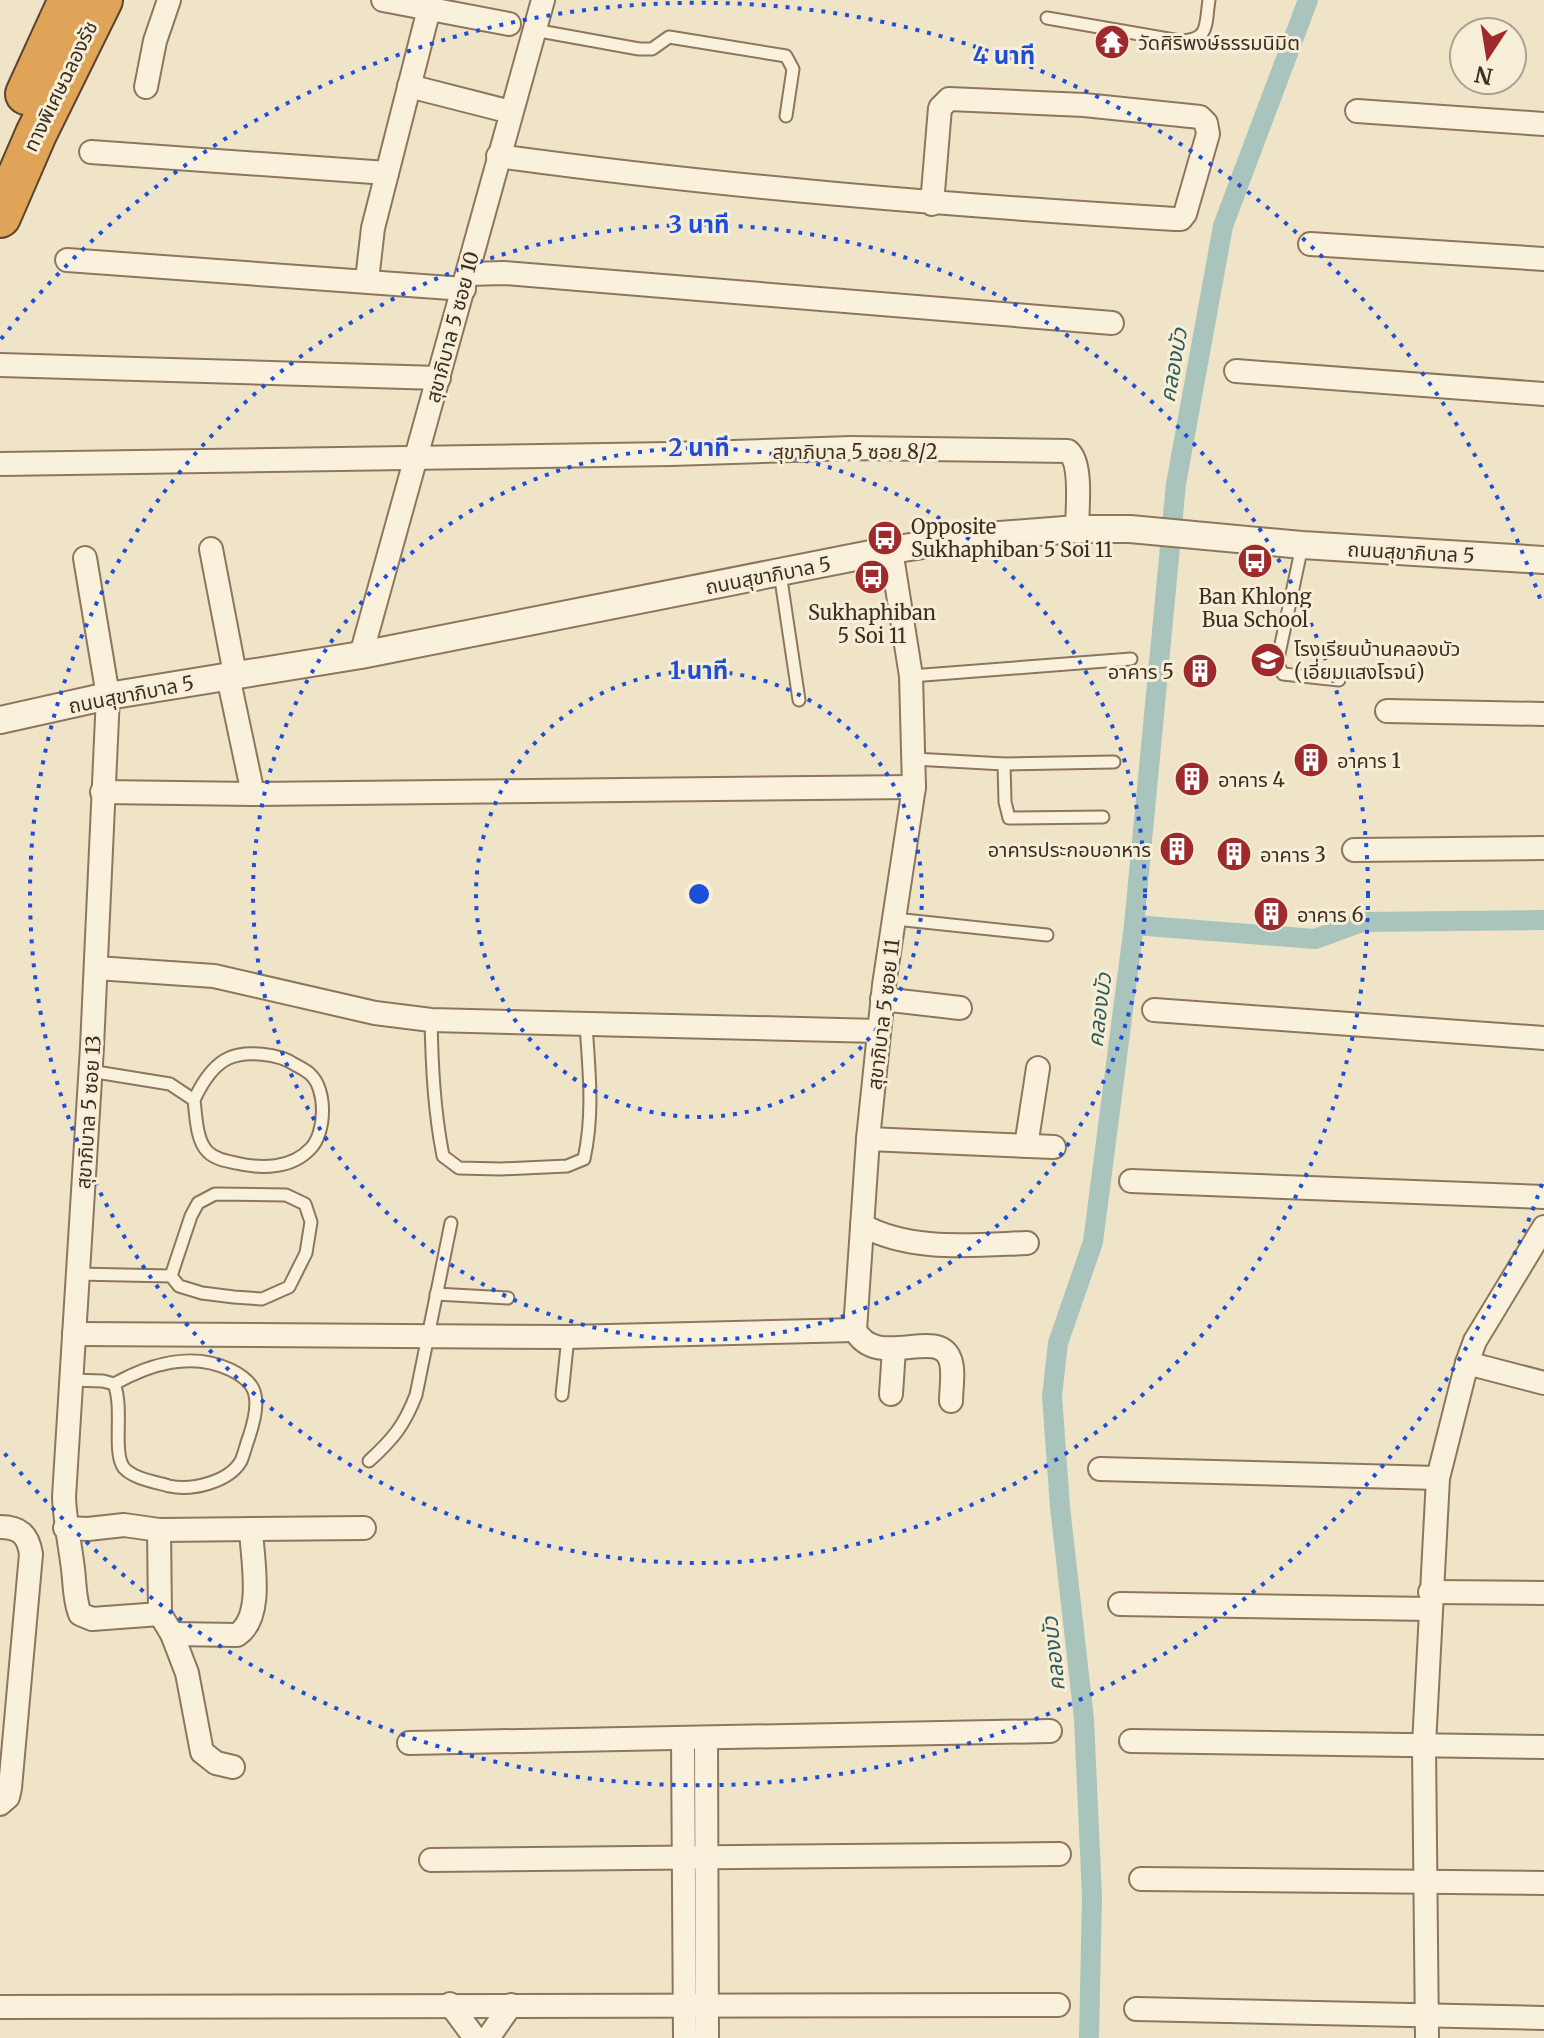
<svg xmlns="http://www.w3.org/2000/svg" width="1544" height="2038" font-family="Merriweather,'Noto Sans Thai',serif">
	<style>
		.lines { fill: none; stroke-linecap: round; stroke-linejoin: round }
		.canal { stroke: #a9c4bc; stroke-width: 20 }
		.service-casing { stroke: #8d765c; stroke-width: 15 }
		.minor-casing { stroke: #8d765c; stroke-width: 26 }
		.tertiary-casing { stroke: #8d765c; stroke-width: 30 }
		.motorway-casing { stroke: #5b4430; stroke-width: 44 }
		.service { stroke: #faf1dc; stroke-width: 11 }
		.minor { stroke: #faf1dc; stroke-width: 22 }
		.tertiary { stroke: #faf1dc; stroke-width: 26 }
		.motorway { stroke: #e0a458; stroke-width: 40 }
		.ring { fill: none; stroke: #1d4ed8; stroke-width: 4; stroke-dasharray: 4 8 }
		.labels { text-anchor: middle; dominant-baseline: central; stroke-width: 6; stroke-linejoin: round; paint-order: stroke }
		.poi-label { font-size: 20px; fill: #3d2e20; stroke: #f7eed8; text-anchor: start }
		.street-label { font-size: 20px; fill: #3d2e20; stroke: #f7eed8 }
		.water-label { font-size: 22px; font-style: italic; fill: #2f5d5a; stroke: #f7eed8 }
		.centre { fill: #1d4ed8; stroke: #f7eed8; stroke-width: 4 }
		.ring-label { font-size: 24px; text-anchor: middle; font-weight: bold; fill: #1d4ed8; stroke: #f7eed8; stroke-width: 6; stroke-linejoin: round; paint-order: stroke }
	</style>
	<rect width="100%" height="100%" fill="#f0e4c8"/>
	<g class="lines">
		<g class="canal">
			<polyline points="1134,925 1315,939 1362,922 1544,920"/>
			<polyline points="1089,2038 1092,1897 1084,1719 1060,1507 1052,1396 1058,1343 1093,1242 1134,925 1176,484 1223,226 1308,0"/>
		</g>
		<defs>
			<g id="service">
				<path d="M1047,18L1180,41C1210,40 1205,25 1209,0"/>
				<polyline points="534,30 639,49 652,49 669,37 786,56 793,69 786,116"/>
				<polyline points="1302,546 1277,663 1283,674 1339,680"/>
				<polyline points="780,573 799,700"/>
				<polyline points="911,676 1131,659"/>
				<polyline points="914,759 1004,764 1114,762"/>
				<polyline points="1004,764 1005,802 1009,818 1103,817"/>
				<polyline points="895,919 1047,935"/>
				<path d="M431,1020C432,1066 434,1110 443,1156L459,1168L501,1169L567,1166L584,1159C594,1114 589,1070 586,1025"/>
				<path d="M90,1071L170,1084L194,1100C196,1115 196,1141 208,1152C215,1159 226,1161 236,1163C261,1169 292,1169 311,1148C326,1132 327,1089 310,1074C306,1070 299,1067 294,1064C279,1054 246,1050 229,1058C213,1065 201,1085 194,1100"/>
				<polyline points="77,1274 171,1276 191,1216 198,1203 215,1194 286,1195 305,1204 311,1222 306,1253 289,1287 262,1299 234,1297 202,1293 179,1286 171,1276"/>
				<polyline points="436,1294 508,1298"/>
				<path d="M71,1380L103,1381L114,1384C124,1408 112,1453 124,1468C134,1479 156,1482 169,1486C192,1491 229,1482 241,1461C244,1454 246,1445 249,1437C253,1425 258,1408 255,1395C253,1383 241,1375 231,1370C191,1351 150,1364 114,1384"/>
				<polyline points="562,1395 568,1337"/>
				<path d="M369,1461C393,1439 404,1426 416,1395L451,1223"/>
			</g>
			<g id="minor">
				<polyline points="383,0 509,24"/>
				<polyline points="409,86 511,112"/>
				<polyline points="146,87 155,41 169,0"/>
				<polyline points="1357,111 1544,124"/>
				<polyline points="91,152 387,173"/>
				<path d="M498,156C723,187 949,205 1175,219H1181L1185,214L1208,134L1206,123L1200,117L1084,105L949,99L940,108L932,204"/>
				<polyline points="1310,244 1544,259"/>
				<polyline points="67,260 464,289"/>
				<polyline points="468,274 504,273 1112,323"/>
				<polyline points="367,280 373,228 429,9"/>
				<polyline points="0,365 439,378"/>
				<polyline points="1236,371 1544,394"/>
				<path d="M0,464L671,454L851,448L1068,451C1083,463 1077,510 1077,529"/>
				<polyline points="211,549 235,674"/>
				<path d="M891,550L911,676L914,787L884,985L868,1139L855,1330C876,1370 935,1328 949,1357C955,1368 951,1388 951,1401"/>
				<path d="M85,558L108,696L92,1047L64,1497C65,1522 70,1544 73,1569C75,1584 74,1599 80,1614L92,1619L160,1614"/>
				<polyline points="361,655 543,0"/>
				<polyline points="228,676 253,794"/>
				<polyline points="1387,711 1544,714"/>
				<polyline points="102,792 253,794 914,787"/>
				<polyline points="1354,850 1544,848"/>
				<polyline points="96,968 214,976 375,1013 431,1020 879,1031"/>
				<polyline points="882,999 960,1008"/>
				<polyline points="1154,1010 1544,1038"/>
				<polyline points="868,1139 1054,1147"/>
				<polyline points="1026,1146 1038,1068"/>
				<polyline points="1131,1181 1544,1197"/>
				<path d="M862,1225C910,1252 973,1245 1027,1243"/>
				<polyline points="74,1334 568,1337 855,1330"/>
				<polyline points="1467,1363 1544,1383"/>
				<polyline points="891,1394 894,1349"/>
				<polyline points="1100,1469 1438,1478"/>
				<path d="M0,1527C20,1527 28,1535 31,1554L10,1788L8,1797L0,1804"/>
				<polyline points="65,1528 88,1529 124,1525 159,1530 364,1528"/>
				<polyline points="159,1530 160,1614 172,1634 187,1673 202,1752 216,1763 233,1767"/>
				<polyline points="1430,1592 1544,1593"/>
				<polyline points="1120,1604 1430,1609"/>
				<path d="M172,1634L237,1635C265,1617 252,1559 251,1529"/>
				<polyline points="683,1738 685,2038"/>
				<polyline points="706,1738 707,2038"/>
				<polyline points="1131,1741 1544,1747"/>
				<polyline points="409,1743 1050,1731"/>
				<polyline points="431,1860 1059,1854"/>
				<polyline points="1141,1879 1544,1883"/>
				<polyline points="450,2004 475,2038"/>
				<polyline points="0,2007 1058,2005"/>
				<polyline points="1136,2009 1544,2018"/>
				<polyline points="488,2038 511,2005"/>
				<polyline points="1427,2038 1424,1745 1438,1478 1467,1363 1475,1341 1544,1227"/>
			</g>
			<polyline id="tertiary" points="0,720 108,696 361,655 891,550 974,537 1077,529 1130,529 1302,545 1544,560"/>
			<g id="motorway">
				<polyline points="26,94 69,0"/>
				<polyline points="0,217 36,134 102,0"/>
			</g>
		</defs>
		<use href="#service" class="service-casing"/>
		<use href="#minor" class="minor-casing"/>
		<use href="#tertiary" class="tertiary-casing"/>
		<use href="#motorway" class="motorway-casing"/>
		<use href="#service" class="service"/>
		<use href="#minor" class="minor"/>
		<use href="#tertiary" class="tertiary"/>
		<use href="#motorway" class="motorway"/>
	</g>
	<g class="ring">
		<circle cx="699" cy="894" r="223"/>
		<circle cx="699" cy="894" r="446"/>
		<circle cx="699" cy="894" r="669"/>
		<path d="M1542 1184A892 892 0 0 1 1 1449M1 339A892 892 0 0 1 1542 604"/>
	</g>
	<defs>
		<symbol id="temple-disc" viewBox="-11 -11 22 22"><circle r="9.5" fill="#9e2a2b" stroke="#f7eed8"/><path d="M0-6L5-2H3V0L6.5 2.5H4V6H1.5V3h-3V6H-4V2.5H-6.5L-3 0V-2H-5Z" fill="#fff"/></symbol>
		<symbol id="bus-disc" viewBox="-11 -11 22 22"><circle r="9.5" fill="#9e2a2b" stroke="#f7eed8"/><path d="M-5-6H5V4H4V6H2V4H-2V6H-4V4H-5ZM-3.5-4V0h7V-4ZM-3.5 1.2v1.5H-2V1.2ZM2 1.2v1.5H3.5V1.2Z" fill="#fff"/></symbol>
		<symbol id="school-disc" viewBox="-11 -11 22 22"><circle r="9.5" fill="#9e2a2b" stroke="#f7eed8"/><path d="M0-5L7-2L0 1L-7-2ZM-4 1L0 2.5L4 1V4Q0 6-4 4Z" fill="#fff"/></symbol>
		<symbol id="building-disc" viewBox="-11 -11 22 22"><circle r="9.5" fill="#9e2a2b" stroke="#f7eed8"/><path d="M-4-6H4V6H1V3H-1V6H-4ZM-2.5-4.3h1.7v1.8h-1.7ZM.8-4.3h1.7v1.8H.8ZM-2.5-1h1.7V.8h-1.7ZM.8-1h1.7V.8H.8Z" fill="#fff"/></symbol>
	</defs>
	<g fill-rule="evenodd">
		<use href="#temple-disc" x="1092" y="22" width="40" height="40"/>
		<use href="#bus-disc" x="865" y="518" width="40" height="40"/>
		<use href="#bus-disc" x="1235" y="541" width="40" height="40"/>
		<use href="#bus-disc" x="852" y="557" width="40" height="40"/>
		<use href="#school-disc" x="1248" y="640" width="40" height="40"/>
		<use href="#building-disc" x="1180" y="651" width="40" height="40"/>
		<use href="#building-disc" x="1291" y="740" width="40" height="40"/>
		<use href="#building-disc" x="1172" y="759" width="40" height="40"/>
		<use href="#building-disc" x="1157" y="829" width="40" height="40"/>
		<use href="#building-disc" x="1214" y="834" width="40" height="40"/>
		<use href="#building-disc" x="1251" y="894" width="40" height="40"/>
	</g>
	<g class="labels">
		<g class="poi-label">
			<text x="1138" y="42">วัดศิริพงษ์ธรรมนิมิต</text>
			<text x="911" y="526">Opposite<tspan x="911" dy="23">Sukhaphiban 5 Soi 11</tspan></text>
			<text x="1255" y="596" text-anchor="middle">Ban Khlong<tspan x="1255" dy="23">Bua School</tspan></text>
			<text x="872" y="612" text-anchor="middle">Sukhaphiban<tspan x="872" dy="23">5 Soi 11</tspan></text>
			<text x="1294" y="648">โรงเรียนบ้านคลองบัว<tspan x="1294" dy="23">(เอี่ยมแสงโรจน์)</tspan></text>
			<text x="1174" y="671" text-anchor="end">อาคาร 5</text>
			<text x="1337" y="760">อาคาร 1</text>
			<text x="1218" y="779">อาคาร 4</text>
			<text x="1151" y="849" text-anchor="end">อาคารประกอบอาหาร</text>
			<text x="1260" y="854">อาคาร 3</text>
			<text x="1297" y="914">อาคาร 6</text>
		</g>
		<g class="street-label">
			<text transform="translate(60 86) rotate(-64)">ทางพิเศษฉลองรัช</text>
			<text transform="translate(452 327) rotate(-75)">สุขาภิบาล 5 ซอย 10</text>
			<text x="855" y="451">สุขาภิบาล 5 ซอย 8/2</text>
			<text transform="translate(1411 552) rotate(3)">ถนนสุขาภิบาล 5</text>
			<text transform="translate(768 575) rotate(-11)">ถนนสุขาภิบาล 5</text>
			<text transform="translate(131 694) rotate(-11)">ถนนสุขาภิบาล 5</text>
			<text transform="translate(883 1014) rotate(-83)">สุขาภิบาล 5 ซอย 11</text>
			<text transform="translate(88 1112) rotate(-86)">สุขาภิบาล 5 ซอย 13</text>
		</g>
		<g class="water-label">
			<text transform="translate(1173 365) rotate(-80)">คลองบัว</text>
			<text transform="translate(1099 1010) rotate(-83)">คลองบัว</text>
			<text transform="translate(1053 1654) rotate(-96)">คลองบัว</text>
		</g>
	</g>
	<circle cx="699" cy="894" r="12" class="centre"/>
	<g class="ring-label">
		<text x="1004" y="64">4 นาที</text>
		<text x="699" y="233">3 นาที</text>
		<text x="699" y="456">2 นาที</text>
		<text x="699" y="679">1 นาที</text>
	</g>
	<g transform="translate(1488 56) rotate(192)"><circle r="38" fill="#f7eed8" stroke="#ada18e" stroke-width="2"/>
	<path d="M0-6L14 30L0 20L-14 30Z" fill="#9e2a2b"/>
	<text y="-12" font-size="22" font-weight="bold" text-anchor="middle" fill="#3d2e20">N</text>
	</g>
</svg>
